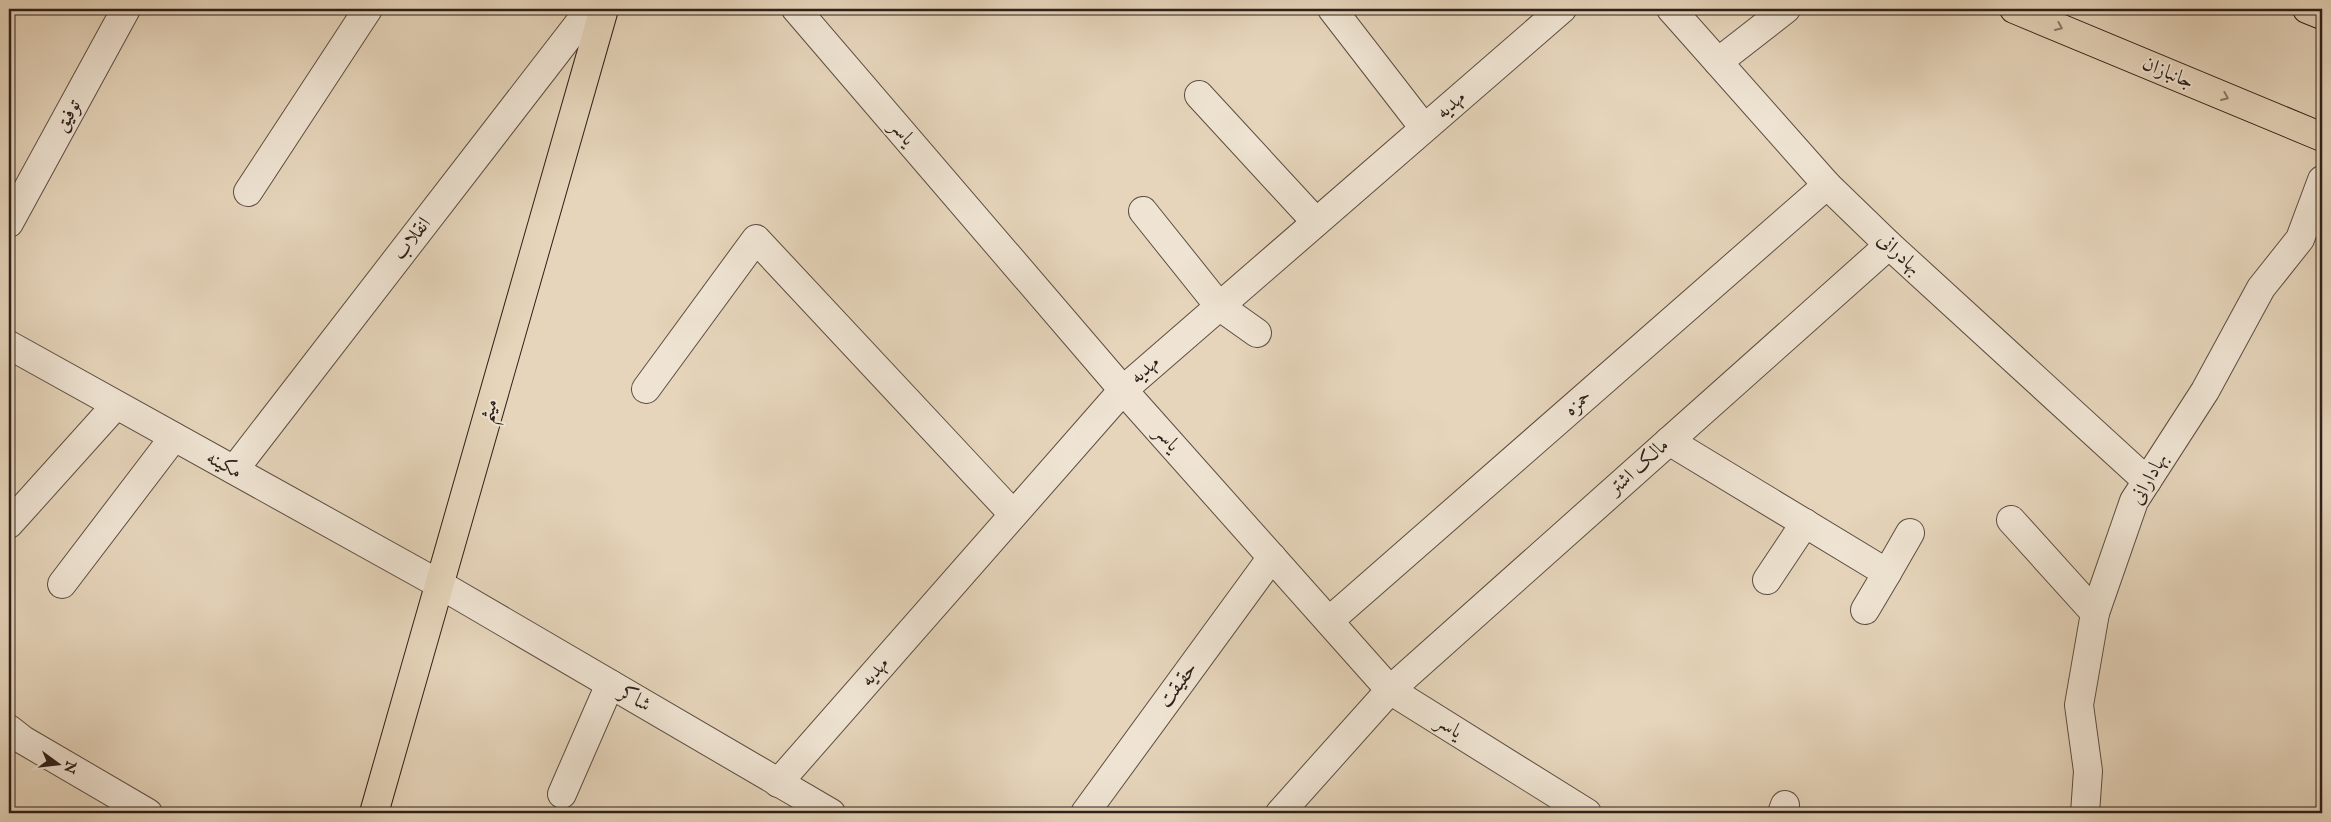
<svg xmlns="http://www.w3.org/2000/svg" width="2331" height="822" font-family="'IM FELL English',Amiri,serif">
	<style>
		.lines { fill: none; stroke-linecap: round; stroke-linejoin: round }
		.minor-casing { stroke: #5c4d42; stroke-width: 30 }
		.major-casing { stroke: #2e201a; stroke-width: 30 }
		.minor { stroke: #efe4d3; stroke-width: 28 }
		.major { stroke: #e6d5bb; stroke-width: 28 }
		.oneway { stroke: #8a7a6a }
		.labels { text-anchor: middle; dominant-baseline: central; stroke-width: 4; stroke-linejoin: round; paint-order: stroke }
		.street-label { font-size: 20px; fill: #2e201a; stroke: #efe4d3 }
	</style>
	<rect width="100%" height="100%" fill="#e6d5bb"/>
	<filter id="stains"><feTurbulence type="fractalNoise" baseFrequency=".004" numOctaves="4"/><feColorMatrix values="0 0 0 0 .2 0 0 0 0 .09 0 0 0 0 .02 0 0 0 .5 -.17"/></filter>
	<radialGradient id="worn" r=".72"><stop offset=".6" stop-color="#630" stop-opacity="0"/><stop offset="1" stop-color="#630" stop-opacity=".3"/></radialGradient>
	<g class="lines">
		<defs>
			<g id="minor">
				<polyline points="796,9 1123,390 1390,690 1587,813"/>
				<polyline points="1332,9 1424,128"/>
				<polyline points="1671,9 1827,185 1889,245 2147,481"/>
				<polyline points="1718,62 1786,9"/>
				<polyline points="1199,95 1316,222"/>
				<polyline points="248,192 368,9"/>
				<polyline points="1143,211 1219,306 1257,333"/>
				<polyline points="9,223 126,9"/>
				<polyline points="9,345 439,584 831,813"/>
				<polyline points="646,389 756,239 1013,514"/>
				<polyline points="1669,441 1887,573 1865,610"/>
				<polyline points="234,470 590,9"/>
				<polyline points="2011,520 2095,613"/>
				<polyline points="9,524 116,405"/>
				<polyline points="1887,573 1910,533"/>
				<polyline points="1767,580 1805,523"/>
				<polyline points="62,584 174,437"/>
				<polyline points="1329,621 1827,185"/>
				<polyline points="9,729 23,740 148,813"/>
				<polyline points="778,783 1123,390 1562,9"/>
				<polyline points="562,794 610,684"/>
				<polyline points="1085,813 1272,557"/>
				<polyline points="1280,813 1390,690 1889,245"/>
				<polyline points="1782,813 1785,805"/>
				<polyline points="2085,813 2088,771 2079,705 2095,613 2134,501 2205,391 2261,288 2300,239 2322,180"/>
			</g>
			<g id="major">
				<polyline points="2014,9 2322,137"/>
				<polyline points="2307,9 2322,15"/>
				<polyline points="374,813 604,9"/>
			</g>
		</defs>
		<use href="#minor" class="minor-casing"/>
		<use href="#major" class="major-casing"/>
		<use href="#minor" class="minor"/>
		<use href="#major" class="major"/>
	</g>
	<defs><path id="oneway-chevron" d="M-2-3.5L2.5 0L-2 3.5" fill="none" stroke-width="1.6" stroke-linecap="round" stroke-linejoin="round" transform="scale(1.25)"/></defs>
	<g class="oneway">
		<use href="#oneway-chevron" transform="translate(2059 27) rotate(23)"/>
		<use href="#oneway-chevron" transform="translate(2225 97) rotate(23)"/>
	</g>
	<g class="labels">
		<g class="street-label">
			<text transform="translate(2168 73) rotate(23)">جانبازان</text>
			<text transform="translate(1451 105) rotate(-41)">مهدیه</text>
			<text transform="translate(68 116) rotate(-61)">توفیق</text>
			<text transform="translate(902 133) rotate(49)">یاسر</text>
			<text transform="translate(412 239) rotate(-52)">انقلاب</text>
			<text transform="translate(1899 254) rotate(43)">بهادرانی</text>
			<text transform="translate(1145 370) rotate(-41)">مهدیه</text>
			<text transform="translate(1578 403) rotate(-41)">حمزه</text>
			<text transform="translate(489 411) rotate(-74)">میثم</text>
			<text transform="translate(1167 439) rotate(48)">یاسر</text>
			<text transform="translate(224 465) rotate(29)">مکینه</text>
			<text transform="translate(1639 467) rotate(-42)">مالک اشتر</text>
			<text transform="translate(2149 479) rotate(-60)">بهادارانی</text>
			<text transform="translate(875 672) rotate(-49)">مهدیه</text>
			<text transform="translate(1178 685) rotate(-54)">حقیقت</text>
			<text transform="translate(635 699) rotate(30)">شاکر</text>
			<text transform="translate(1449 727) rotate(32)">یاسر</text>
		</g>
	</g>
	<rect width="2331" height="822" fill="none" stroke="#e6d5bb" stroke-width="30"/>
	<rect x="10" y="10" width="2311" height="802" fill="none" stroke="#2e201a" stroke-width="2.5"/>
	<rect x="15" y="15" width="2301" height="792" fill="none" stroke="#2e201a"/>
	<g transform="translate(58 764) rotate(105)" stroke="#efe4d3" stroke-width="4" paint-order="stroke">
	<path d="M0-4L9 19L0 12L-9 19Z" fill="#2e201a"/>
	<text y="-8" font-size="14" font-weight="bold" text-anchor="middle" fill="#2e201a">N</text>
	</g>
	<rect width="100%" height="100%" filter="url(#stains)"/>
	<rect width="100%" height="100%" fill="url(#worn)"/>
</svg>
